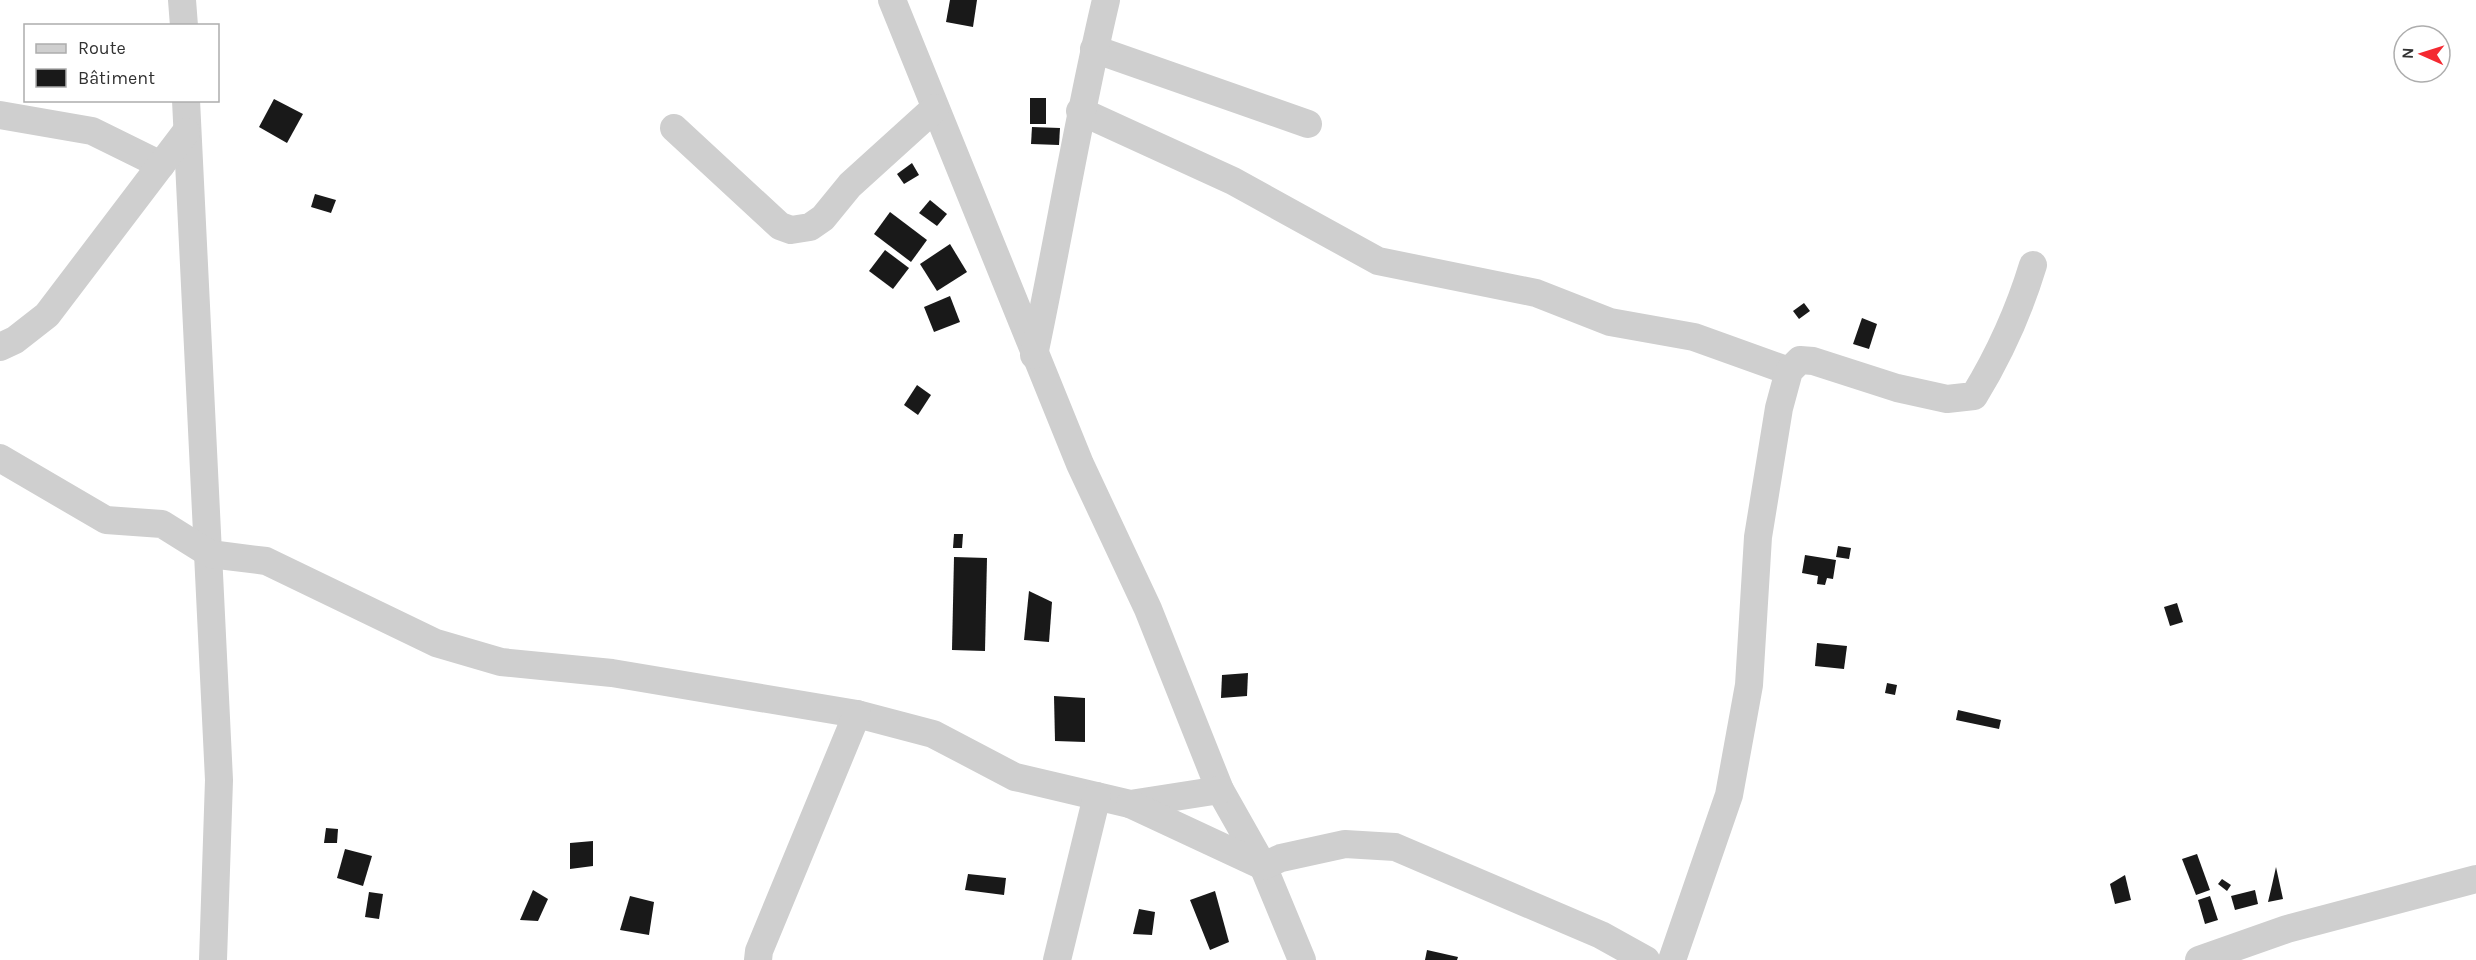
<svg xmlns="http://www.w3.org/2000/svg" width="2476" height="960" font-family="Karla,sans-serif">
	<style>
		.building { fill: #191919 }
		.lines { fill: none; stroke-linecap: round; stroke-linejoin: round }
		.minor { stroke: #cfcfcf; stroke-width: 28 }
	</style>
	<rect width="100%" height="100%" fill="#fff"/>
	<g class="building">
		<polygon points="950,0 977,0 973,27 946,22"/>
		<rect x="1030" y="98" width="16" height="26"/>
		<polygon points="274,99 303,114 287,143 259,127"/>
		<polygon points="1032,127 1060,128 1059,145 1031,144"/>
		<polygon points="912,163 919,175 904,184 897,174"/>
		<polygon points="315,194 336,200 331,213 311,207"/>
		<polygon points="930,200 947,214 937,226 919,213"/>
		<polygon points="890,212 927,240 911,262 874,234"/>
		<polygon points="950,244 967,272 937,291 920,264"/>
		<polygon points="885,250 909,268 893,289 869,271"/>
		<polygon points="950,296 960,322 934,332 924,307"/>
		<polygon points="1804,303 1810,311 1799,319 1793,311"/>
		<polygon points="1862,318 1877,324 1869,349 1853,344"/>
		<polygon points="917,385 931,395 918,415 904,405"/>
		<polygon points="954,534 963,534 962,548 953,548"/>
		<polygon points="1838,546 1851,548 1849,559 1836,557"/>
		<polygon points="1805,555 1836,560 1833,579 1827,578 1825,585 1817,584 1818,576 1802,573"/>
		<polygon points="954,557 987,558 985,651 952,650"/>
		<polygon points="1029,591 1052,602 1049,642 1024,640"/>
		<polygon points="2177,603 2183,622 2170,626 2164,607"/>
		<polygon points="1817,643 1847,646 1844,669 1815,666"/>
		<polygon points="1248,673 1247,696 1221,698 1222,675"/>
		<polygon points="1887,683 1897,685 1895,695 1885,693"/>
		<polygon points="1054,696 1085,698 1085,742 1055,741"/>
		<polygon points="1958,710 2001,720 1999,729 1956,720"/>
		<polygon points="326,828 338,829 337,843 324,843"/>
		<polygon points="593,841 593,866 570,869 570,843"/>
		<polygon points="345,849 372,856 363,886 337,878"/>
		<polygon points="2197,854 2210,890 2196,895 2182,859"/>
		<polygon points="2276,867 2283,899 2268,902 2272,885"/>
		<polygon points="968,874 1006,878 1004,895 965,890"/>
		<polygon points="2125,875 2131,900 2115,904 2110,884"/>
		<polygon points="2222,879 2231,885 2227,891 2218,884"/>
		<polygon points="533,890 548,899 538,921 520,920"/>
		<polygon points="2255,890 2258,904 2235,910 2231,896"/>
		<polygon points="1215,891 1229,942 1210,950 1190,900"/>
		<polygon points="369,892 383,894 379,919 365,917"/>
		<polygon points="630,896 654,902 649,935 620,930"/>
		<polygon points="2210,896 2218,920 2205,924 2198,900"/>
		<polygon points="1139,909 1155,912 1152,935 1133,934"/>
		<polygon points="1427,950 1458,957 1457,960 1425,960"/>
	</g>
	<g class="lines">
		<g class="minor">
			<polyline points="182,0 184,26"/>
			<polyline points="892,0 1080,464 1148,609 1220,790 1263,866 1302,960"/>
			<polyline points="1094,49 1308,124"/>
			<polyline points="186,100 219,780 213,960"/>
			<polyline points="1080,111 1233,181 1378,261 1536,293 1610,322 1694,337 1789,371"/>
			<polyline points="0,115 92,131 161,165"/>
			<polyline points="674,128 780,226 791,230 810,227 823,218 850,185 935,108"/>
			<polyline points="0,347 15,340 47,315 186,132"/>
			<path d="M1034,355C1059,237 1078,118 1106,0"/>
			<polyline points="0,458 106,520 162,524 210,554 266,561 436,643 501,662 612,673 857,714 933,734 1015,777 1130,804 1220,790"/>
			<polyline points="1130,804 1263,866 1281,858 1345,844 1395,847 1601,935 1646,960"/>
			<polyline points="758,960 759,951 857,714"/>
			<polyline points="1057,960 1097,796"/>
			<path d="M1672,960L1729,795L1749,685L1758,537L1779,408L1789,371L1800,360L1813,361L1897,388L1947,399L1974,396C1999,355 2019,311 2033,265"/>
			<polyline points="2199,960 2287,929 2476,879"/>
		</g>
	</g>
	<rect x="24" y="24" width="195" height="78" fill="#ffffff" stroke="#adadad" stroke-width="1.5"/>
	<rect x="36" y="44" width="30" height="9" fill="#cfcfcf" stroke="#adadad" stroke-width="1.5"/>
	<text x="78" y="54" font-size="18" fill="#323232">Route</text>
	<rect x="36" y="69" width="30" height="18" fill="#191919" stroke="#adadad" stroke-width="1.5"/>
	<text x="78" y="84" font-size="18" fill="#323232">Bâtiment</text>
	<g transform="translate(2422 54) rotate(273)"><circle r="28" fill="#ffffff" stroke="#adadad" stroke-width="1.5"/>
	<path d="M0-4.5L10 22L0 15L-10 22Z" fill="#f42931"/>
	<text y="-9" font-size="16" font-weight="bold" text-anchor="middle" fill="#323232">N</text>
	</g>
</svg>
